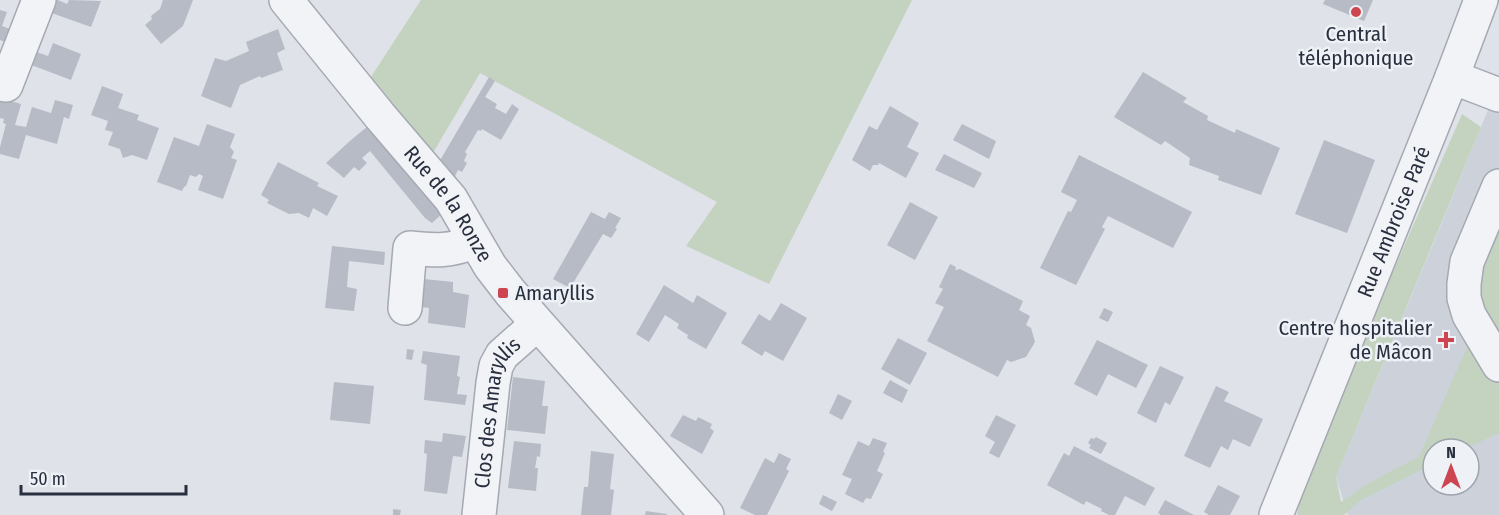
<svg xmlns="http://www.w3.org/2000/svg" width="1499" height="515" font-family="'Fira Sans Condensed',sans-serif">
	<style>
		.built { fill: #cdd1da; fill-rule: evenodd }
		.green { fill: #c4d2c0 }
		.building { fill: #b6bbc5 }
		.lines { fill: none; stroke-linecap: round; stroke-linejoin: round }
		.minor-casing { stroke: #a4a9b2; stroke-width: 36 }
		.minor { stroke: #f2f3f6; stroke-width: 33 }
		.poi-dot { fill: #cc4550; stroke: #eef1f6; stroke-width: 2 }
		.labels { text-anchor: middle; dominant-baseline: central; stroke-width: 5; stroke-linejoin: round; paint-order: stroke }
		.poi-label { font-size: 21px; fill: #282f3f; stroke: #eef1f6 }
		.street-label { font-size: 21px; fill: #282f3f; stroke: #eef1f6 }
	</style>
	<rect width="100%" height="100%" fill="#dfe2e8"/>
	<path class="built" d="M1499,83V515H1348L1336,477L1436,237ZM1433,449H1469V485H1433Z"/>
	<g class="green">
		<polygon points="421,0 912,0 769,284 686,246 717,202 480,73 430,158 367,83"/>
		<path d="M1462,114L1481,127L1336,477L1341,502C1365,484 1392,470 1419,457L1471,338L1499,385V433L1464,449H1433V464L1361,500L1344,515H1297L1299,503L1392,274Z"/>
		<polygon points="1499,220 1499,349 1485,328 1475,274"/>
	</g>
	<g class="building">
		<polygon points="50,0 58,0 67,4 69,0 101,1 91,27 46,11"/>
		<polygon points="163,0 193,0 183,26 161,44 145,25 152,19 151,16 160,9"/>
		<polygon points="1325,0 1373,0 1364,21 1323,4"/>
		<polygon points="0,10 7,12 2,26 18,32 13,45 0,40"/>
		<polygon points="278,29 285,49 277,53 283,70 261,78 260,76 240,85 231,108 201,96 215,58 226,61 249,51 246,42"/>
		<polygon points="53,43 81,54 71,80 26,63 31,50 48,56"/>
		<polygon points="1143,72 1187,98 1183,102 1208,116 1207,120 1235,133 1236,129 1280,148 1261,195 1218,180 1219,176 1189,165 1190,158 1165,141 1161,145 1114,117"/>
		<polygon points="489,77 495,81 485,97 497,104 495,108 506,114 512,104 519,109 501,140 482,129 481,131 478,130 465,152 467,154 464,161 467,163 462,172 458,170 453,180 441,170 444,165 439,162"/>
		<polygon points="102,86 123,94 118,108 139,115 137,120 159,128 147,160 132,155 123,158 120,149 108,145 113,132 105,130 108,121 91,115"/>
		<polygon points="0,98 21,104 15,125 26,127 32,107 51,113 55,100 73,105 69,119 64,117 57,144 26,135 19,159 0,154 0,147 6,124 3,123 4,119 0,118"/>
		<polygon points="890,106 919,123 907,147 919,153 906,178 879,163 878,165 873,165 870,171 852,160 869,126 877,130"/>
		<polygon points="373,122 445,211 432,223 425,218 370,151 362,158 367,163 359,171 354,167 344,178 326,163 351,140"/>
		<polygon points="207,124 235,134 230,147 234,152 231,158 237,160 223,199 198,190 203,176 199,174 196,177 190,175 186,186 184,187 182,191 157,182 174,137 199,146"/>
		<polygon points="962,124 996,141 989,159 953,140"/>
		<polygon points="1324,140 1375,160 1347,233 1295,214"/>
		<polygon points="944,154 982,173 974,188 935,170"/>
		<polygon points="1079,155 1192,212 1173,248 1108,216 1102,227 1105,229 1076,285 1040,268 1068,211 1071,212 1077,200 1061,192"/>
		<polygon points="278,162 319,183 317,186 338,196 327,216 313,208 309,218 299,213 289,214 267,203 269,200 261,195"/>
		<polygon points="910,202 938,217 915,260 887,245"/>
		<polygon points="591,212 605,219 609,212 621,218 615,228 617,229 611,238 603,234 570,288 553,279"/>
		<polygon points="332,246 385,252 384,265 349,261 347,287 357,289 354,311 325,308"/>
		<polygon points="950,264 956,267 955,270 960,269 1023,301 1019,310 1030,316 1026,325 1031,328 1035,342 1026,357 1011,362 1007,360 998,377 927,341 944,307 935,303 943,289 939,287"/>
		<polygon points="424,279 453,282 453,292 469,295 465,328 428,323 429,308 421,307"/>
		<polygon points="664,285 693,303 697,295 727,313 706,349 687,338 688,335 677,328 679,324 665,315 649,342 636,334"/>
		<polygon points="781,303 807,318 783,361 765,351 762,356 741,343 759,314 770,321"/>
		<polygon points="1104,308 1113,312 1108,322 1099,318"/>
		<polygon points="898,338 927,353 910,385 881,369"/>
		<polygon points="1097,340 1148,365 1136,388 1108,374 1097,396 1074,384"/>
		<polygon points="407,349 414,350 412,360 406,359"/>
		<polygon points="423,351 460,356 457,376 460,377 457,394 467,395 465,405 424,400 427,365 421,363"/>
		<polygon points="1160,366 1184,377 1170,405 1165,402 1156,423 1137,413"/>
		<polygon points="513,377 545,381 542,406 548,406 545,434 507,430"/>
		<polygon points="890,380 908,390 902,403 883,393"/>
		<polygon points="334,382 374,386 370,424 330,420"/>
		<polygon points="1216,386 1229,392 1224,401 1263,419 1250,447 1233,439 1228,450 1221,446 1210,468 1184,456"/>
		<polygon points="838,394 852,401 842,420 829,413"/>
		<polygon points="683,415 696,421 698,417 712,424 710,428 714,431 702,454 670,436"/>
		<polygon points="996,415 1016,425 999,458 989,453 995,442 985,436"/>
		<polygon points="443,433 466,436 462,457 453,456 447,494 424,491 427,454 424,453 425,440 442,442"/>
		<polygon points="1096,437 1107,443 1101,454 1089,448 1091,445 1088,443 1091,438 1094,439"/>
		<polygon points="873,438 887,443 883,452 885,453 877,471 883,474 871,499 866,498 863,503 845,494 852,479 842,475 858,441 869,446"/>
		<polygon points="514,441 541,444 540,457 537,456 535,468 538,468 536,491 508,488"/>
		<polygon points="1074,446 1155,488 1145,506 1125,496 1115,515 1109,515 1101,511 1102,509 1086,501 1084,505 1047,485 1064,453 1069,456"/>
		<polygon points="591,451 614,454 610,489 614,490 611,515 581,515 584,487 588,487"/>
		<polygon points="779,453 791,459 786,469 789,471 767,515 755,515 740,508 765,458 774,463"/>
		<polygon points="1218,485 1240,496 1230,515 1209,515 1204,512"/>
		<polygon points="823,495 837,502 832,511 819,504"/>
		<polygon points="1165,500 1194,515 1161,515 1158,513"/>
		<polygon points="393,509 401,510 400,515 393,515"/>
		<polygon points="646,511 667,514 667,515 645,515"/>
	</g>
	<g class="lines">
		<defs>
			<g id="minor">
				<path id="s1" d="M286,0L380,116L451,199L490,266L510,292L707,515"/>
				<polyline points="1452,77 1499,95"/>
				<polyline points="0,84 6,85 39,0"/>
				<polyline points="1499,186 1467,262 1464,284 1464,298 1469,315 1499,365"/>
				<path d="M405,308L410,248C438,251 449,251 475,242"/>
				<path id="s2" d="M479,515L493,383L496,366L502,355L537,324"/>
				<path id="s3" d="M1276,515L1452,77L1481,0"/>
			</g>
		</defs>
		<use href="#minor" class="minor-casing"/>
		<use href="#minor" class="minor"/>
	</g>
	<g class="poi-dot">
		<circle cx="1356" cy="12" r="6"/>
		<rect x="497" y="287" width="12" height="12" rx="3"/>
		<path d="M1443 331h6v6h6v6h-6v6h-6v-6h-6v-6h6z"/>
	</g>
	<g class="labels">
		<g class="poi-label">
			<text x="1356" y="34">Central<tspan x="1356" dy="24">téléphonique</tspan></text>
			<text x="515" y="293" text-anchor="start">Amaryllis</text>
			<text x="1432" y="328" text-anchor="end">Centre hospitalier<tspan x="1432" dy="24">de Mâcon</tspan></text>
		</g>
		<g class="street-label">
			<text stroke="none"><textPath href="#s1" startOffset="261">Rue de la Ronze</textPath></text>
			<text stroke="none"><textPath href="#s3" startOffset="316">Rue Ambroise Paré</textPath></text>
			<text stroke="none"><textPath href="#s2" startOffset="105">Clos des Amaryllis</textPath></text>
		</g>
	</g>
	<g transform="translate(1451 467)"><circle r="28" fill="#eef1f6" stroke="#9fa3ad" stroke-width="1.5"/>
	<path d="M0-4.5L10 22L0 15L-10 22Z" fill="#cc4550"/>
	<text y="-9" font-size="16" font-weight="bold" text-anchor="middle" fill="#282f3f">N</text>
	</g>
	<path d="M21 485v9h165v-9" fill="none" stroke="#282f3f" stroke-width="3"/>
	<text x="30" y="485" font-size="18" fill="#282f3f" stroke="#eef1f6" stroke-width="4.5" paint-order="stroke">50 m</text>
</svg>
